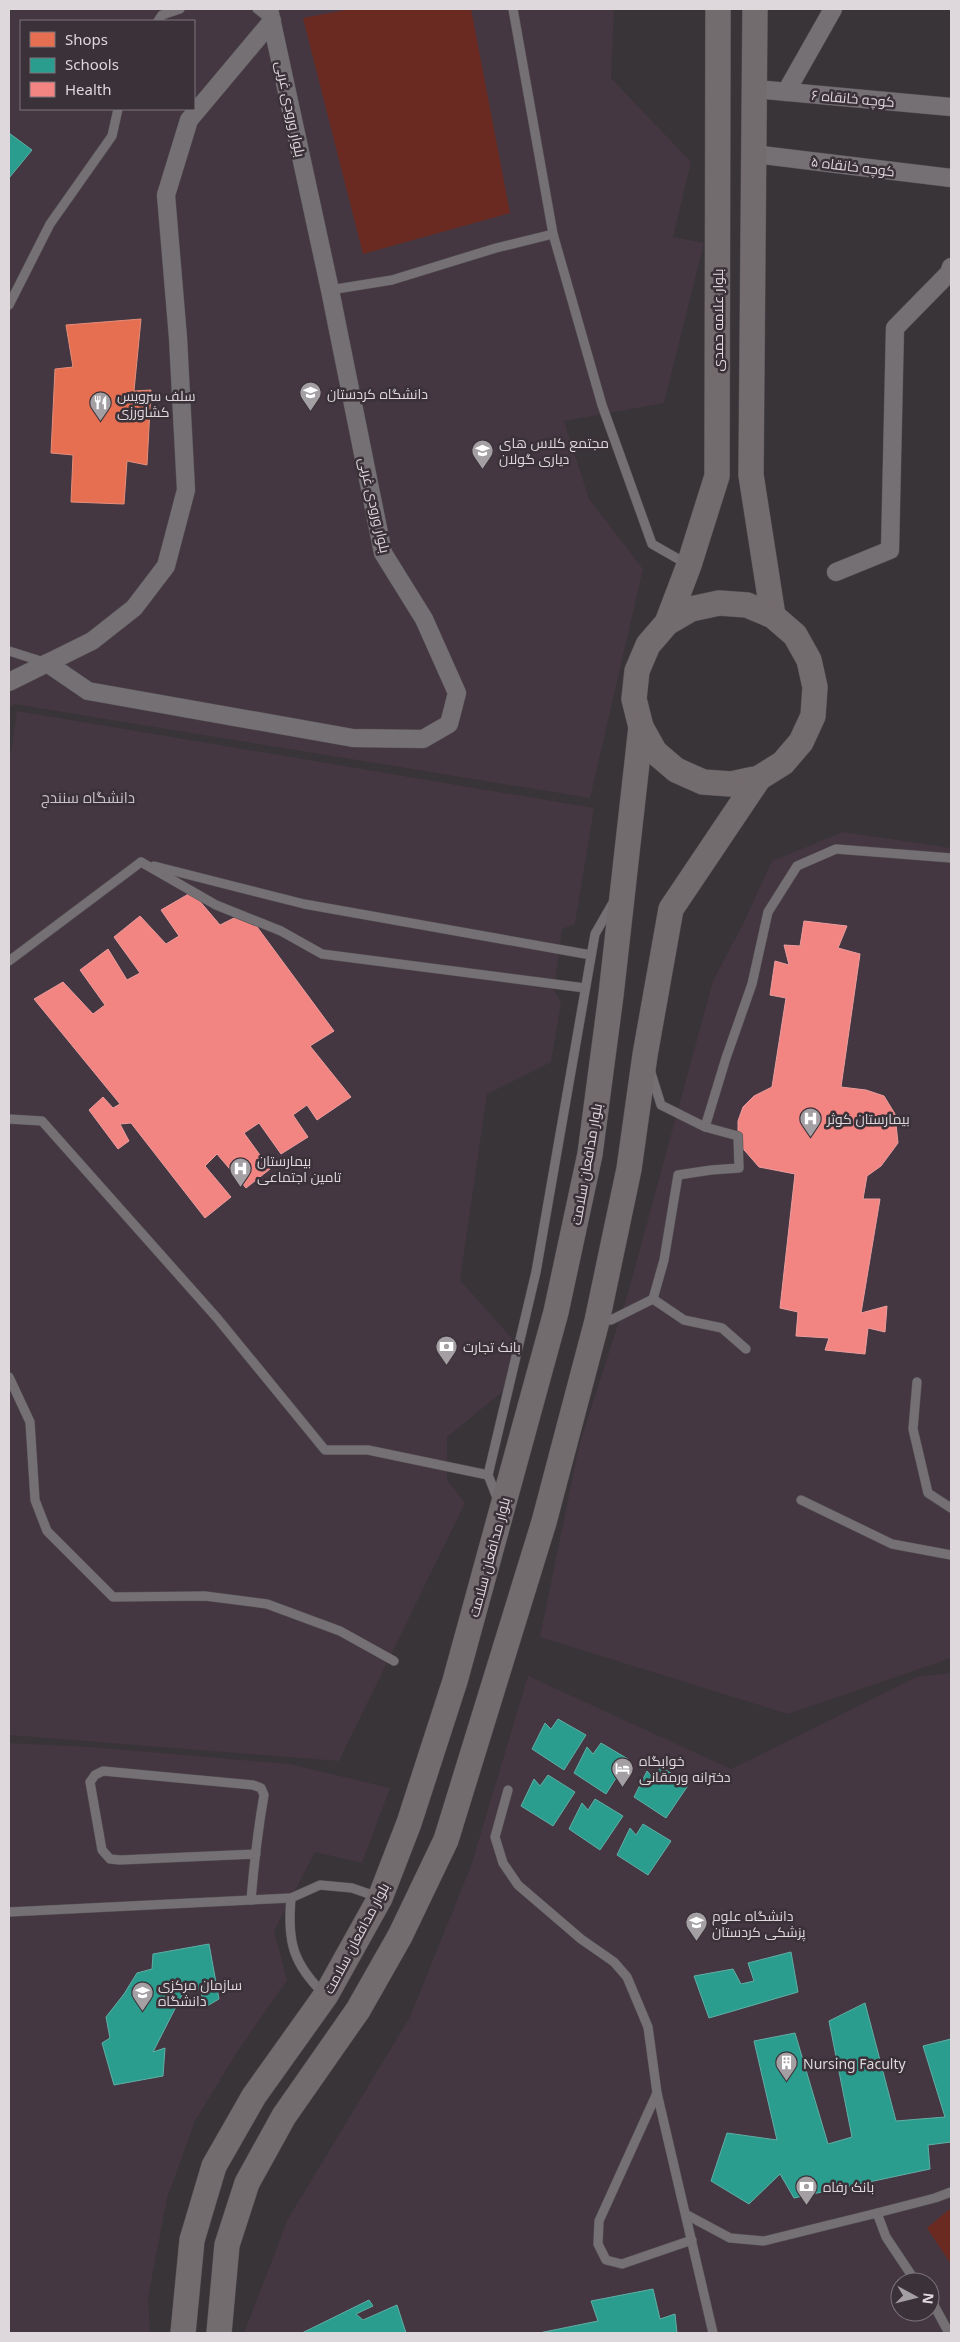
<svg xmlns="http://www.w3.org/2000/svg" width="960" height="2342" font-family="'Noto Sans',Cairo,sans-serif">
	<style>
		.built { fill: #443741; fill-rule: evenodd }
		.green { fill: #6b2a21 }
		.shops { fill: #e76f51; stroke: #e48e7b }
		.schools { fill: #2a9d8f; stroke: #60afa6 }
		.health { fill: #f28482; stroke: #ec9d9d }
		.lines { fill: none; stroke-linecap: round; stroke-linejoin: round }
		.lane-casing { stroke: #565155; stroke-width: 10 }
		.street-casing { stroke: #565155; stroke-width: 19 }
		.secondary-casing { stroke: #565155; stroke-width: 26 }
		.lane { stroke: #747073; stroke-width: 9 }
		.street { stroke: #747073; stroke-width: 18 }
		.secondary { stroke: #736c6f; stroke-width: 25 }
		.labels { text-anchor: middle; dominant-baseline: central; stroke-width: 5; stroke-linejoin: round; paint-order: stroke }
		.street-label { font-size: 14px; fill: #ded8dd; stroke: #3b3239 }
		.poi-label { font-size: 14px; fill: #ded8dd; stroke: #3b3239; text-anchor: start }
		.neighbourhood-label { font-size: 15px; fill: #ccc1c9; stroke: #3b3239 }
	</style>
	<rect width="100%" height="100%" fill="#393438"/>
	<g class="built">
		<path d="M9,9H614L611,78L691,162L673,237L704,243L664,403L564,421L589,499L643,569L590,798L14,704L9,707ZM21,21H194V109H21Z"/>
		<polygon points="17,711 594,808 575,924 562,929 554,990 561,1002 551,1062 487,1094 460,1280 514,1341 507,1388 447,1437 447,1480 465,1503 339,1761 9,1735 9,765"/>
		<polygon points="843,832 951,848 951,1658 788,1714 540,1637 579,1446 628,1293 713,981 744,922 772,861"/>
		<path d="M951,1673V2333H244L288,2219L410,2017L471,1866L528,1676L731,1769L917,1677ZM900,2282H930V2312H900Z"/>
		<polygon points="9,1743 91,1747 289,1764 390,1788 362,1863 315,1852 274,1931 287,1980 237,2052 195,2121 167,2198 148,2298 150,2333 9,2333"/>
	</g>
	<g class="green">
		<polygon points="351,9 471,9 510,213 363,254 303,18"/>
		<polygon points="951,2208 951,2264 927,2228"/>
	</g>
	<polygon class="shops" points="141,319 134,391 151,390 147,465 127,461 124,504 71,502 73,455 51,453 55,369 73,367 66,325"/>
	<g class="schools">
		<polygon points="9,133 32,150 9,178"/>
		<polygon points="558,1719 586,1735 564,1770 532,1749 545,1723 551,1729"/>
		<polygon points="601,1743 628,1759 606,1794 574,1773 587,1747 593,1754"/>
		<polygon points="661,1767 689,1784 666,1818 634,1797 647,1771 653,1778"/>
		<polygon points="548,1775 575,1792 553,1826 521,1806 534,1779 540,1786"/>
		<polygon points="595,1799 623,1816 600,1850 569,1829 582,1803 588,1810"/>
		<polygon points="643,1824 671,1841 648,1875 617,1855 630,1828 636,1835"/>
		<polygon points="209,1944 219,1999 207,2006 198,1988 182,1995 153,2052 165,2048 163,2076 114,2085 102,2043 110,2038 106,2017 124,1994 137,1973 152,1969 153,1954"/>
		<polygon points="791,1952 798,1992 709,2018 694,1976 733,1969 741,1984 754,1981 748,1963"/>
		<polygon points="865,2003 896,2121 945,2117 923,2046 951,2039 951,2142 928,2145 930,2169 794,2198 780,2174 749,2204 711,2181 727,2133 777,2140 754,2041 795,2033 828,2144 852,2137 829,2021"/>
		<polygon points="653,2289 660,2319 675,2314 677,2333 539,2333 598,2321 591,2301"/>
		<polygon points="369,2300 373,2306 356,2314 363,2320 397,2305 406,2333 302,2333"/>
	</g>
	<g class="health">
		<polygon points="192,892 220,925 246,912 334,1031 310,1046 351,1097 317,1120 307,1105 293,1115 308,1137 281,1154 259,1123 244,1133 270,1169 246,1188 217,1154 205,1166 231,1197 205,1218 131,1123 120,1124 129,1141 118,1149 89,1110 103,1097 113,1108 120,1104 34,999 63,982 93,1014 105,1005 80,970 108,949 127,980 140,973 114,937 140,916 166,944 179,936 161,910"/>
		<polygon points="804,921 847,926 838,948 860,954 841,1087 866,1090 884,1096 895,1114 898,1143 881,1166 867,1176 863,1199 880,1199 861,1313 887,1306 885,1332 868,1328 865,1354 825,1350 829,1338 796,1336 798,1312 780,1308 795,1174 759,1167 738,1143 738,1121 743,1107 754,1096 772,1087 786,998 770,995 775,961 789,965 784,945 800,946"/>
	</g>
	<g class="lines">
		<defs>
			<g id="lane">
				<polyline points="257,9 270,19"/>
				<polyline points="513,9 553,234 602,405 652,544 687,564"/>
				<polyline points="158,21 162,15 180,9"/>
				<polyline points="330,290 392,280 496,248 553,234"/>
				<polyline points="9,305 50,224 112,136 118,109"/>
				<polyline points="9,651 47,663"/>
				<polyline points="141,862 216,905 281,931 322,954 585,988"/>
				<polyline points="154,866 304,904 591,955"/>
				<polyline points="9,961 141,862"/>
				<polyline points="9,1119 42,1121 217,1318 325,1450 368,1450 488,1475"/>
				<polyline points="705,1127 726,1058 752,984 768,912 797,866 836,849 951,858"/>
				<polyline points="653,1299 684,1320 722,1328 746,1349"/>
				<polyline points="600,1321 611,1320 653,1299 664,1260 678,1175 711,1170 739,1168 738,1136 705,1127 661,1105 651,1073"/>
				<polyline points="9,1377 30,1422 35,1500 47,1531 113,1597 205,1596 267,1604 340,1631 394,1661"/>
				<polyline points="917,1382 913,1429 928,1493 951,1508"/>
				<polyline points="498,1500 488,1475 536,1272 595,934 614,901"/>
				<polyline points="801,1500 892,1544 951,1555"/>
				<polyline points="508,1790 495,1837 503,1863 518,1885 581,1939 614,1962 627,1977 648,2027 657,2093 713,2333"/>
				<path d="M251,1900C254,1864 258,1829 264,1795L261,1788L253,1785L103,1771L95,1775L90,1782L102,1850L110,1859L120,1860L256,1854"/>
				<polyline points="9,1912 291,1898"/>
				<path d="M325,1995C293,1964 287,1942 291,1898L320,1885L352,1888L378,1897"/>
				<polyline points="657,2093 599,2221 598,2244 606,2260 622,2264 692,2240"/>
				<polyline points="877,2213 935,2198 951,2192"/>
				<polyline points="687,2215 730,2238 764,2241 877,2213 886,2237 916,2282"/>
				<polyline points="930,2298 949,2333"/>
			</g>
			<g id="street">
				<polyline points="755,89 951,107"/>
				<polyline points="786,92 833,9"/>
				<polyline points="754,154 951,178"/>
				<polyline points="836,572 890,550 895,328 949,273 951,267"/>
				<polyline points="47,663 88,691 353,738 423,739 449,724 457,693 424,619 383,553 330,290 269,9"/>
				<polyline points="9,682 92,641 134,608 166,566 186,490 178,338 166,195 189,120 272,21"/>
			</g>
			<g id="secondary">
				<polyline points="755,9 751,475 773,616"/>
				<polyline points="667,623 691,609 719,603 747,605 773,616 795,635 809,660 815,687 813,716 801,742 783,763 759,778 731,784 703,782 676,770 655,752 641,727 634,699 637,671 648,645 667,623 689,565 717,476 718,9"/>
				<polyline points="183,2333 192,2240 214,2166 254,2096 326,1995 380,1898 409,1823 455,1681 556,1312 590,1154 611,995 641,727"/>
				<polyline points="219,2333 227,2245 247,2183 284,2116 358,2010 400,1936 446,1840 544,1522 597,1321 629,1169 645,1055 671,909 759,778"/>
			</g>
		</defs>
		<use href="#lane" class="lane-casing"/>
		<use href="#street" class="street-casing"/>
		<use href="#secondary" class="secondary-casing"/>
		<use href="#lane" class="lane"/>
		<use href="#street" class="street"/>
		<use href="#secondary" class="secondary"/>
	</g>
	<defs>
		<symbol id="university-pin" viewBox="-11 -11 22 30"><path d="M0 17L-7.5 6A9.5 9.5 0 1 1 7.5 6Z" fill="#a49fa3" stroke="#3b3239"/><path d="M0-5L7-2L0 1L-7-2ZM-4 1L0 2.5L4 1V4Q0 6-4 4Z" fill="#fff"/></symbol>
		<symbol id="restaurant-pin" viewBox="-11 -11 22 30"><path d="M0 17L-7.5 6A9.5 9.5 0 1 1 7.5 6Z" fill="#a49fa3" stroke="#3b3239"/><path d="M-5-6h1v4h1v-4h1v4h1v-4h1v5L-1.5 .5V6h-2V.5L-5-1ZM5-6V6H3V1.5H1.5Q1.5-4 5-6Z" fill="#fff"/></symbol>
		<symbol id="hospital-pin" viewBox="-11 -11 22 30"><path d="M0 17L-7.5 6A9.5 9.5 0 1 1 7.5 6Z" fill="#a49fa3" stroke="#3b3239"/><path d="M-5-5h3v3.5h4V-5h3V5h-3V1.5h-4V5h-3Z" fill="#fff"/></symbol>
		<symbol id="bank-pin" viewBox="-11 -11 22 30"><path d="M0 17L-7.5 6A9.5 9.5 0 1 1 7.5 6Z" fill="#a49fa3" stroke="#3b3239"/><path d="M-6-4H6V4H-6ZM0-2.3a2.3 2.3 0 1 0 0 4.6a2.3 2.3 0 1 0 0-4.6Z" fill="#fff"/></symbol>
		<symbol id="hotel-pin" viewBox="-11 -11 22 30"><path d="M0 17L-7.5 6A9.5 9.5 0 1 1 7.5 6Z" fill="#a49fa3" stroke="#3b3239"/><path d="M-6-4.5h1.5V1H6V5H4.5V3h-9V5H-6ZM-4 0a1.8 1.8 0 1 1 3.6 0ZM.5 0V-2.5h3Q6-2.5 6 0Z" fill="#fff"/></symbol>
		<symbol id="building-pin" viewBox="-11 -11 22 30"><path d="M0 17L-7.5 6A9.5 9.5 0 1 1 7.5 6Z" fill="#a49fa3" stroke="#3b3239"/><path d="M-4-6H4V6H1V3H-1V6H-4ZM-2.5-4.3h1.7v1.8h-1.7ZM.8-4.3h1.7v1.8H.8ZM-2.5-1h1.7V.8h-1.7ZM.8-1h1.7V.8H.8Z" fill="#fff"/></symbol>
	</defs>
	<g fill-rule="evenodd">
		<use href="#university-pin" x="298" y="380" width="25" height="34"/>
		<use href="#restaurant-pin" x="88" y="390" width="25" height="34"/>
		<use href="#university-pin" x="470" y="438" width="25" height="34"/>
		<use href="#hospital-pin" x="798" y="1106" width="25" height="34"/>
		<use href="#hospital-pin" x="228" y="1156" width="25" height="34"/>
		<use href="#bank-pin" x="434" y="1334" width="25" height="34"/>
		<use href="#hotel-pin" x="610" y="1756" width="25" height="34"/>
		<use href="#university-pin" x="684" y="1910" width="25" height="34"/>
		<use href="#university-pin" x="130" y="1980" width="25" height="34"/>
		<use href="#building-pin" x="774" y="2050" width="25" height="34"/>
		<use href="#bank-pin" x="794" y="2174" width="25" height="34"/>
	</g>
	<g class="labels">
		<g class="street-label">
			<text transform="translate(853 98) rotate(5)">کوچه خانقاه ۶</text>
			<text transform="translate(291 109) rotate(78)">بلوار ورودی غربی</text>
			<text transform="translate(853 166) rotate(7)">کوچه خانقاه ۵</text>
			<text transform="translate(717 320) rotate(-90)">بلوار علامه حمدی</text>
			<text transform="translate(375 505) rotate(77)">بلوار ورودی غربی</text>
			<text transform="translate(586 1164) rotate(-80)">بلوار مدافعان سلامت</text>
			<text transform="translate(489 1557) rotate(-75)">بلوار مدافعان سلامت</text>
			<text transform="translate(356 1938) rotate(-62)">بلوار مدافعان سلامت</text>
		</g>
		<g class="poi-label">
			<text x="327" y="393">دانشگاه کردستان</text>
			<text x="117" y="395">سلف سرویس<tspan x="117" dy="16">کشاورزی</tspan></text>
			<text x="499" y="442">مجتمع کلاس های<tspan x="499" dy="16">دیاری گولان</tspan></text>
			<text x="827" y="1118">بیمارستان کوثر</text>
			<text x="257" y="1160">بیمارستان<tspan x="257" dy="16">تامین اجتماعی</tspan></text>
			<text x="463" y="1346">بانک تجارت</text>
			<text x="639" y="1760">خوابگاه<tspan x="639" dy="16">دخترانه ورمقانی</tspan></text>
			<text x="712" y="1915">دانشگاه علوم<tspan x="712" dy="16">پزشکی کردستان</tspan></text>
			<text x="158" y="1984">سازمان مرکزی<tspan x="158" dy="16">دانشگاه</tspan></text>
			<text x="803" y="2063">Nursing Faculty</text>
			<text x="823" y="2186">بانک رفاه</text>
		</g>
		<g class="neighbourhood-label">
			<text x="88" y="797">دانشگاه سنندج</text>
		</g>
	</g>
	<rect width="960" height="2342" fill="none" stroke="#ded8dd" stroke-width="20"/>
	<rect x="20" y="20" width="175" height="90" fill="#3b3239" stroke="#7c747b"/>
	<rect x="30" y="32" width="25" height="15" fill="#e76f51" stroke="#7c747b"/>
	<text x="65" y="45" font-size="15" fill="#ded8dd">Shops</text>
	<rect x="30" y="58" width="25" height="15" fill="#2a9d8f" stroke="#7c747b"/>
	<text x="65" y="70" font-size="15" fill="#ded8dd">Schools</text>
	<rect x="30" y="82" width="25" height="15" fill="#f28482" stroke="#7c747b"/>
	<text x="65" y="95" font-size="15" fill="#ded8dd">Health</text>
	<g transform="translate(915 2297) rotate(97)"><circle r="24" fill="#3b3239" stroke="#7c747b"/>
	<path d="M0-4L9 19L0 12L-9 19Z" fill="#a49fa3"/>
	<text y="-8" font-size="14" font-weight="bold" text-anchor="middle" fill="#ded8dd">N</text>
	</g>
</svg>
